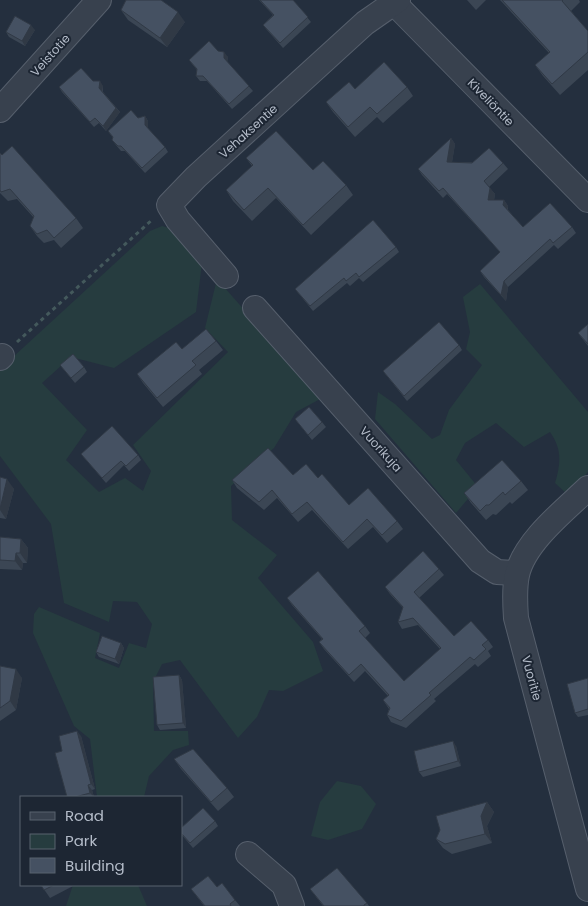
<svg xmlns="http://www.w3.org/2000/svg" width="588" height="906" font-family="Poppins,sans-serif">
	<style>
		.green { fill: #263c3f }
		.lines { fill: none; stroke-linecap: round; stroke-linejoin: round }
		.street-casing { stroke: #565f6c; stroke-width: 26 }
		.path { stroke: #44595c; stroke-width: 3; stroke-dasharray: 4 4; stroke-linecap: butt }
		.street { stroke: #38414e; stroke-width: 24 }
		.wall { fill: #3b4654 }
		.shaded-wall { fill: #303945 }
		.building { fill: #455162; stroke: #303945 }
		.labels { text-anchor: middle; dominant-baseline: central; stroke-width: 4; stroke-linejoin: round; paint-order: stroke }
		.street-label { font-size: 12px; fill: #b4bcc9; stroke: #1d2633 }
	</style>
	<rect width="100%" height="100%" fill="#242f3e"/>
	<g class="green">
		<polygon points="162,226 172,229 202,263 196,312 114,368 71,357 42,383 87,430 66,460 99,492 125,478 143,491 151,471 133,445 228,352 205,328 217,279 322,398 296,412 274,448 231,486 232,520 277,555 258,578 313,642 323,671 283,691 269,690 257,717 238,738 180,660 162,664 153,682 154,731 188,731 189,745 173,750 149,776 144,797 97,797 90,739 74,726 33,633 34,614 39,607 100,633 95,658 119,668 129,643 146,648 152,624 137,602 113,601 109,622 64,603 51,524 0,456 0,369 150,231"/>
		<path d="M480,284L588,412V472L568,495L555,483C561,463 562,449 550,432L524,447L496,423L465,443L456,460L478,487L456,513L375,419L378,392L395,404L432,439L440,435L449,410L482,365L466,349L470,332L463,297Z"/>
		<polygon points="337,781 361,786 376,804 362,829 328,840 311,836 320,802"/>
		<polygon points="73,885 138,885 147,906 66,906"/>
	</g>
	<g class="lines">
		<defs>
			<g id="street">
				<polyline points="394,3 588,200"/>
				<polyline points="0,110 99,0"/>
				<polyline points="226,276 178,220 169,205 196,177 365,23 398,0"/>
				<polyline points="255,308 480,561 497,572 517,573"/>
				<polyline points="0,358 2,356"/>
				<path d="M588,488C565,510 524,542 517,575C514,589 515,604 516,618L588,889"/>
				<polyline points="248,854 284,885 292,906"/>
			</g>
		</defs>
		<use href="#street" class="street-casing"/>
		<polyline class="path" points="17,342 153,219"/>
		<use href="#street" class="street"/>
	</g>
	<g class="wall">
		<polygon points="259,0 293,0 311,22 283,48 267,30 263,25 273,15"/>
		<polygon points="467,0 486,0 476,10"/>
		<polygon points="500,0 579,0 580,2 571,11 588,31 588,70 560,95 543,76 535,65 549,53"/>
		<polygon points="121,10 185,22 167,47 128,20"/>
		<polygon points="35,30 25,46 9,37 6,32"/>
		<polygon points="218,51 228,57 227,62 253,91 232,109 207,81 200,81 196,76 197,70 189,60"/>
		<polygon points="93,81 103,86 103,92 120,112 106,131 99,123 94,127 62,92 59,87"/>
		<polygon points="407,87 413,96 383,123 377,117 355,137 333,112 326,102 355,89"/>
		<polygon points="145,116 148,121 148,129 165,147 168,152 145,173 125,151 121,151 116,145 112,140 113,138 108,131 138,118"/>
		<polygon points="451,138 455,144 452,162 503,163 508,169 489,187 495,194 494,200 504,200 508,206 508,210 523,227 572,227 576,233 558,249 554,245 508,287 506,301 484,277 480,271 500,252 447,194 443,198 422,175 418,169"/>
		<polygon points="0,153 76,218 83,228 61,248 54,240 44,243 37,236 30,226 34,218 17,199 8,201 0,193"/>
		<polygon points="246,158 313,170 346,185 353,195 311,235 276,198 252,221 233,201 226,190 252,166"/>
		<polygon points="396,247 399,252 363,282 359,278 350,286 347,283 313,311 295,289"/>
		<polygon points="588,324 588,346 578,333"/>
		<polygon points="216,341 223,350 199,370 202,374 163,407 143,383 137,374 182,349"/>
		<polygon points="459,345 462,350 407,401 383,371"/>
		<polygon points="60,365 84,367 87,372 75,383"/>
		<polygon points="295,419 322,422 326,427 312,440"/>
		<polygon points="81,454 138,455 141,460 129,471 124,465 106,483"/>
		<polygon points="293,475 318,478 349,505 397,521 403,529 387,543 373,527 348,549 312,510 298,522 277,498 264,510 237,488 232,480"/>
		<polygon points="0,477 14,489 6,519 0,518"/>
		<polygon points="521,481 528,490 512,504 510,502 496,515 493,514 486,520 471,503 464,493"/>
		<polygon points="0,537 21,539 28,548 27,563 23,563 22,570 0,569"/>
		<polygon points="439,569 444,575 419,598 454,636 488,640 493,647 488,651 491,656 478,667 475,664 434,699 436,701 406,728 391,722 387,715 389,709 383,700 388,696 365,671 354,682 324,649 319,642 322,639 292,605 287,598 365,626 370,633 365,638 404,681 440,649 418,625 402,629 398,622 403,608 390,594 385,587"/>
		<polygon points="121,643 124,648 119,664 99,657 96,652"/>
		<polygon points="0,666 22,678 16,710 0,721"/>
		<polygon points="179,675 182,680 186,728 160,730 157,725"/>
		<polygon points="588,678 588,715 578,717 575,713"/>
		<polygon points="81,736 95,789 92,790 94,797 67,797 62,751"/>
		<polygon points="456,746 461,766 423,777 419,772"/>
		<polygon points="174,759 227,788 234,797 218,811 181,769"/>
		<polygon points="487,802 494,812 487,826 492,843 452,854 443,848 436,839"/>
		<polygon points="215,821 218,826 193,848 181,834 181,828"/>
		<polygon points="41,885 75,885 50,898"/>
		<polygon points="217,887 235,900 240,906 204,906 191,889"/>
		<polygon points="310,889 367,903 369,906 323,906"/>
	</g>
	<g class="shaded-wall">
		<polygon points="178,12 185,22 167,47 160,38"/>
		<polygon points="31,25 35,30 25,46 22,41"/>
		<polygon points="224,52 228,57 227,63 224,58"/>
		<polygon points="100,81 103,86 102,93 99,88"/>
		<polygon points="116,108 120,112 106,131 103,126"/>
		<polygon points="145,116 148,121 148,130 145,125"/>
		<polygon points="451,138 455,144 451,168 447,162"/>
		<polygon points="490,188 495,194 493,206 488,200"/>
		<polygon points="504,200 508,206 507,211 503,205"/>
		<polygon points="504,281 508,287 506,301 501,295"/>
		<polygon points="7,479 14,489 6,519 0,510 0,509"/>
		<polygon points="21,539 28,548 27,563 20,553"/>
		<polygon points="16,553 23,563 22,570 15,561"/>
		<polygon points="121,643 124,648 119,664 115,659"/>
		<polygon points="16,669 22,678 16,710 10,701"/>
		<polygon points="179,675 182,680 186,728 183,723"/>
		<polygon points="77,731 81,736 95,789 91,784"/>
		<polygon points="453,741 456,746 461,766 458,761"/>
		<polygon points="88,785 92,790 94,797 90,793"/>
		<polygon points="487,802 494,812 487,826 492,843 485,834 481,816"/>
	</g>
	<g class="building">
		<polygon points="126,0 161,0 178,12 160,38 121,10"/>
		<polygon points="260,0 293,0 308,17 280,43 263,25 274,15"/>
		<polygon points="502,0 563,0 562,1 588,31 588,52 552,84 535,65 550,52"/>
		<polygon points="15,16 31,25 22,41 6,32"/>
		<polygon points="209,41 218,51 224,52 224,58 249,86 229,104 203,76 196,76 197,69 189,60"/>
		<polygon points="384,62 407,87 377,114 370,107 348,127 326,102 349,82 355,89"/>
		<polygon points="81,68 93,81 100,81 99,88 116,108 103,126 95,118 90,122 59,87"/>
		<polygon points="131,110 138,118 145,116 145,125 165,147 142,168 121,146 118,146 112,140 113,137 108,131"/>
		<polygon points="276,131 313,170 323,161 346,185 303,225 268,188 244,210 226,190 253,165 246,158"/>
		<polygon points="451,138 447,162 472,163 489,148 503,163 484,181 490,188 488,200 504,200 503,205 523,227 550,203 572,227 553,243 550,239 504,281 501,295 480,271 500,252 443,188 439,191 418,169"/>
		<polygon points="12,146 76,218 54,238 47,230 37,234 30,226 34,216 10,189 1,192 0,190 0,153 2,155"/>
		<polygon points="373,220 396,247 359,277 356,273 346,281 344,278 310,306 295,289"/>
		<polygon points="439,322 459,345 404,396 383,371"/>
		<polygon points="588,324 588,344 578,333"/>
		<polygon points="206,329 216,341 192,361 196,365 157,398 137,374 176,342 182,349"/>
		<polygon points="73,354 84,367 71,378 60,365"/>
		<polygon points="309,407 322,422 308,435 295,419"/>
		<polygon points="112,426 138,455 126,466 121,461 102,478 81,454"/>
		<polygon points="268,448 293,475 306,464 318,478 322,474 349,505 368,488 397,521 382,535 367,519 343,542 307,502 292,514 272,490 259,502 232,480"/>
		<polygon points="502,460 521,481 505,495 503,492 489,505 486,505 480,511 464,493"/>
		<polygon points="0,477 7,479 0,509"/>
		<polygon points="0,537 21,539 20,553 16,553 15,561 0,560"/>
		<polygon points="423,551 439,569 414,592 454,636 471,621 488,640 482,645 486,649 474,660 470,657 429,693 431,695 401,721 387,715 390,708 383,700 389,695 361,664 349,675 319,642 323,639 287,598 318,571 365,626 359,631 404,681 441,648 413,618 398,622 403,607 385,587"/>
		<polygon points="102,636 121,643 115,659 96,652"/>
		<polygon points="0,666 16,669 10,701 0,708"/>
		<polygon points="179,675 183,723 157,725 153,677"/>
		<polygon points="588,678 588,709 575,713 567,684"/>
		<polygon points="77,731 91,784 88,785 90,793 75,797 67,797 55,753 62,751 59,736"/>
		<polygon points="453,741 458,761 419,772 414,751"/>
		<polygon points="193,749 227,788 211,802 174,759"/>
		<polygon points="487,802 481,816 485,834 445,844 436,839 440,830 436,816"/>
		<polygon points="203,808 215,821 190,843 181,833 181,828"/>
		<polygon points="337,868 367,903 364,905 364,906 324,906 310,889"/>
		<polygon points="208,876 217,887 222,883 235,900 230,904 231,906 205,906 191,889"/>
		<polygon points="41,885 54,885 44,890"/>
	</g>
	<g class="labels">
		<g class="street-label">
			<text transform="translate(50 55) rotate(-48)">Veistotie</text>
			<text transform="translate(491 102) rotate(46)">Kiveliöntie</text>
			<text transform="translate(248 131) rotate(-42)">Vehaksentie</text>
			<text transform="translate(381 449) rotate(48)">Vuorikuja</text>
			<text transform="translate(532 678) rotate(75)">Vuoritie</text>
		</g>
	</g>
	<rect x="20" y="796" width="162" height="90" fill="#1d2633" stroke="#59626f"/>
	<rect x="30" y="812" width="25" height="8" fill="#38414e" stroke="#59626f"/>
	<text x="65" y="821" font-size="15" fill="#b4bcc9">Road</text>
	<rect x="30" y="834" width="25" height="15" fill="#263c3f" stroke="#59626f"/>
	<text x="65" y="846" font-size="15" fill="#b4bcc9">Park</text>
	<rect x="30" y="858" width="25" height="15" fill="#455162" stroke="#59626f"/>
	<text x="65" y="871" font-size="15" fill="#b4bcc9">Building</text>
</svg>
